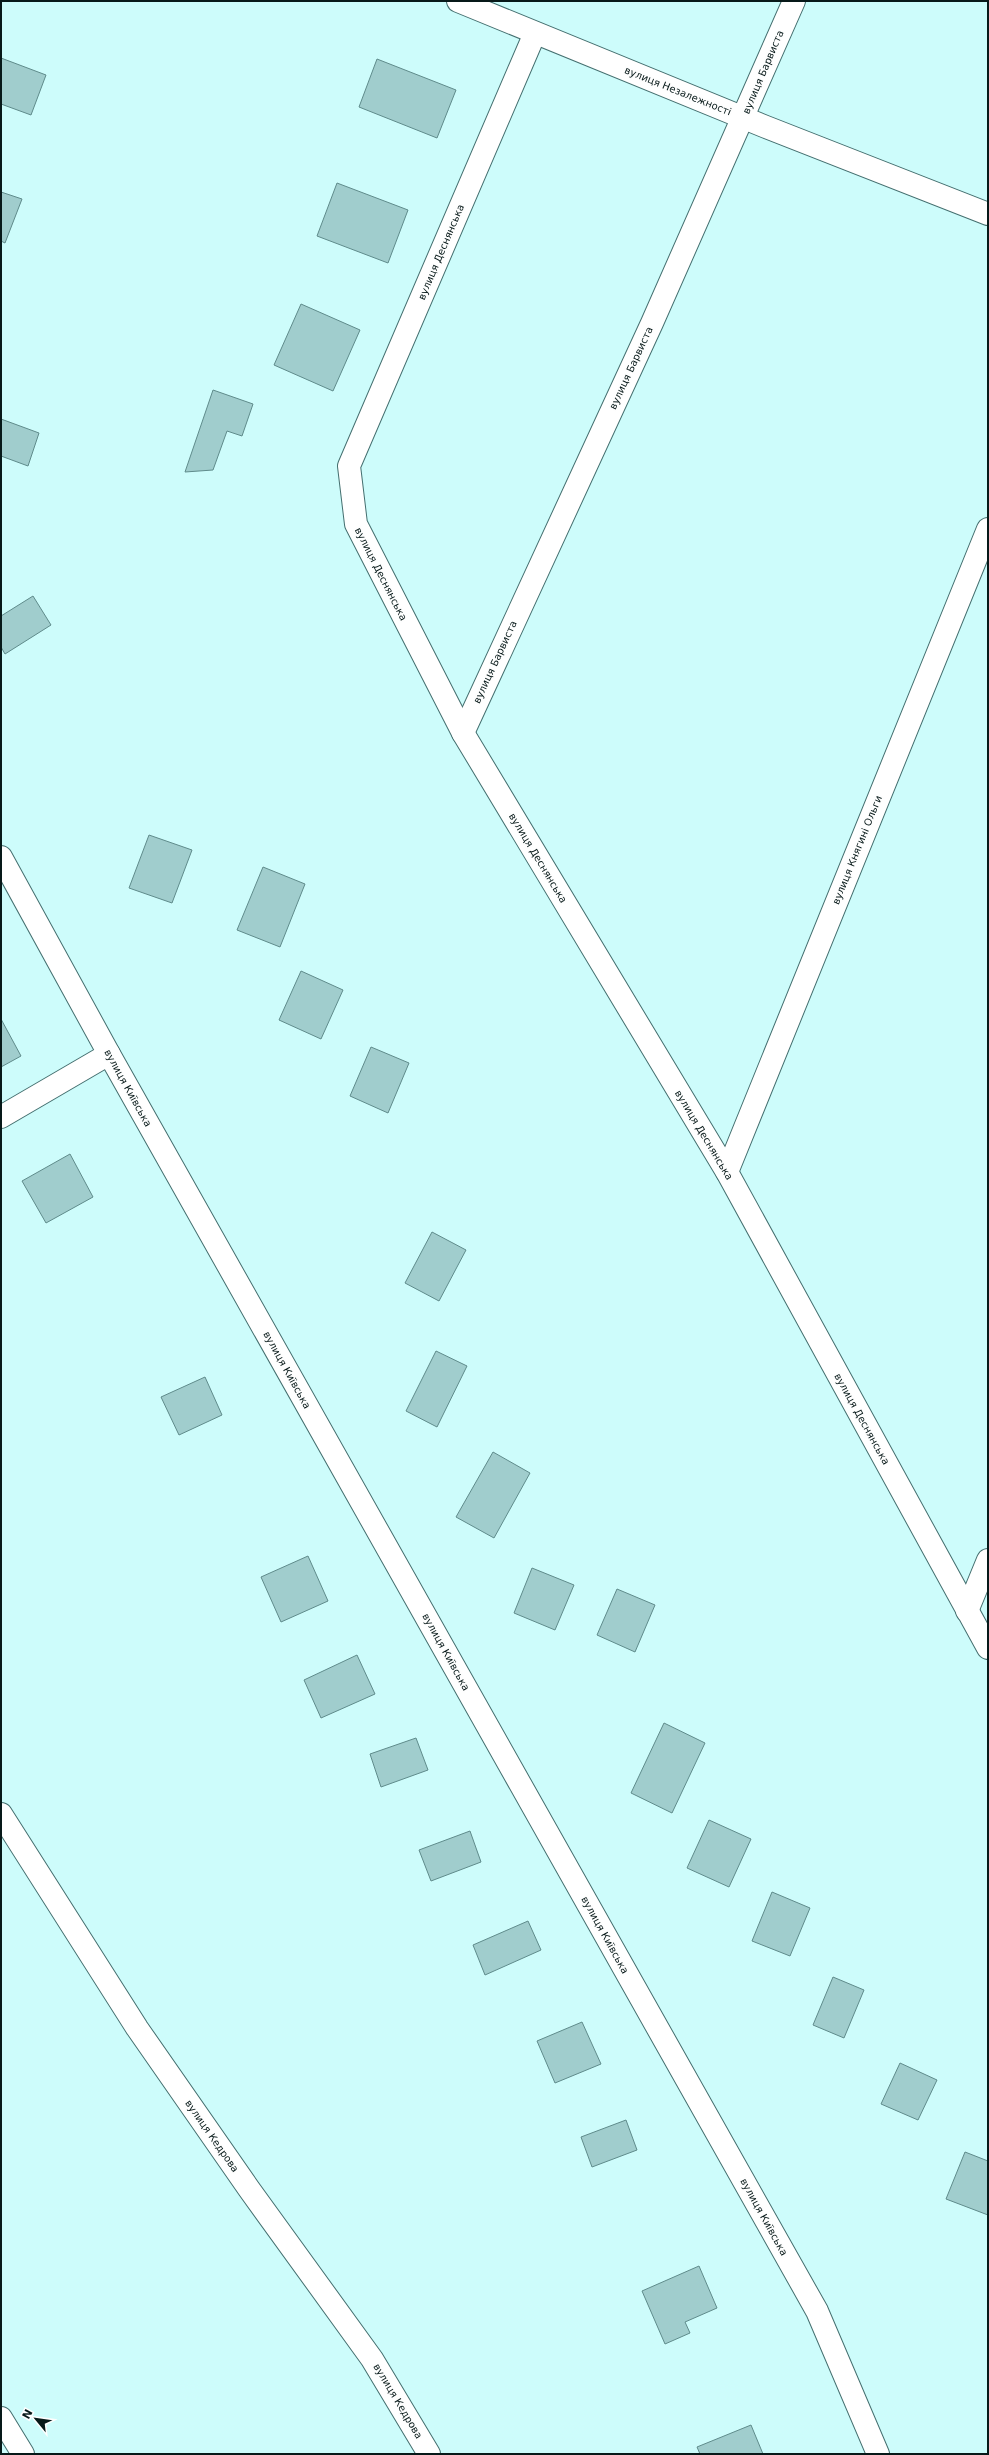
<svg xmlns="http://www.w3.org/2000/svg" width="989" height="2455" font-family="'DejaVu Sans',sans-serif">
	<style>
		.building { fill: #a0cdcd; stroke: #5f8b8b }
		.lines { fill: none; stroke-linecap: round; stroke-linejoin: round }
		.minor-casing { stroke: #446f6f; stroke-width: 24 }
		.major-casing { stroke: #446f6f; stroke-width: 24 }
		.minor { stroke: #fff; stroke-width: 22 }
		.major { stroke: #fff; stroke-width: 22 }
		.labels { text-anchor: middle; dominant-baseline: central; stroke-width: 4; stroke-linejoin: round; paint-order: stroke }
		.street-label { font-size: 10px; fill: #071919; stroke: #fefefe }
	</style>
	<rect width="100%" height="100%" fill="#cdfcfb"/>
	<g class="building">
		<polygon points="1,58 46,75 31,115 1,104"/>
		<polygon points="377,59 456,90 437,138 359,107"/>
		<polygon points="337,183 408,210 388,263 317,236"/>
		<polygon points="1,192 22,199 5,243 1,241"/>
		<polygon points="301,304 360,330 333,391 274,365"/>
		<polygon points="213,390 253,404 242,436 227,431 213,470 185,472"/>
		<polygon points="1,419 39,433 28,466 1,456"/>
		<polygon points="33,596 51,625 5,654 1,647 1,616"/>
		<polygon points="149,835 192,850 172,903 129,888"/>
		<polygon points="263,867 305,884 280,947 237,930"/>
		<polygon points="301,971 343,990 321,1039 279,1020"/>
		<polygon points="1,1019 21,1056 1,1067"/>
		<polygon points="371,1047 409,1063 388,1113 350,1096"/>
		<polygon points="70,1154 93,1197 46,1223 22,1181"/>
		<polygon points="432,1232 466,1250 439,1301 405,1283"/>
		<polygon points="436,1351 467,1366 437,1427 406,1411"/>
		<polygon points="205,1377 222,1415 179,1435 161,1397"/>
		<polygon points="493,1452 530,1473 494,1538 456,1517"/>
		<polygon points="308,1556 328,1601 281,1622 261,1577"/>
		<polygon points="532,1568 574,1585 555,1630 514,1613"/>
		<polygon points="617,1589 655,1605 635,1652 597,1635"/>
		<polygon points="357,1655 375,1694 321,1718 304,1680"/>
		<polygon points="664,1723 705,1743 672,1813 631,1793"/>
		<polygon points="416,1738 428,1770 381,1787 370,1754"/>
		<polygon points="709,1820 751,1839 729,1887 687,1868"/>
		<polygon points="470,1831 481,1862 431,1881 419,1850"/>
		<polygon points="772,1892 810,1908 790,1956 752,1941"/>
		<polygon points="528,1921 541,1950 485,1975 473,1945"/>
		<polygon points="833,1977 864,1990 844,2038 813,2025"/>
		<polygon points="582,2022 601,2064 555,2083 537,2041"/>
		<polygon points="900,2063 937,2080 918,2120 881,2104"/>
		<polygon points="626,2120 637,2150 592,2167 581,2137"/>
		<polygon points="965,2152 988,2161 988,2215 946,2199"/>
		<polygon points="699,2266 717,2308 685,2322 690,2333 665,2344 642,2291"/>
		<polygon points="751,2425 763,2454 700,2454 697,2447"/>
	</g>
	<g class="lines">
		<defs>
			<g id="minor">
				<polyline points="458,1 766,127 988,214"/>
				<polyline points="535,33 349,466 356,524 463,733 727,1172 988,1648"/>
				<polyline points="463,733 652,323 794,1"/>
				<polyline points="1,1117 109,1054"/>
				<polyline points="727,1172 988,529"/>
				<polyline points="967,1611 988,1560"/>
				<polyline points="1,1814 137,2028 249,2189 372,2359 429,2454"/>
				<polyline points="1,2418 23,2454"/>
			</g>
			<polyline id="major" points="1,857 109,1054 817,2311 878,2454"/>
		</defs>
		<use href="#minor" class="minor-casing"/>
		<use href="#major" class="major-casing"/>
		<use href="#minor" class="minor"/>
		<use href="#major" class="major"/>
	</g>
	<g class="labels">
		<g class="street-label">
			<text transform="translate(763 72) rotate(-67)">вулиця Барвиста</text>
			<text transform="translate(678 91) rotate(22)">вулиця Незалежності</text>
			<text transform="translate(441 252) rotate(-67)">вулиця Деснянська</text>
			<text transform="translate(631 368) rotate(-65)">вулиця Барвиста</text>
			<text transform="translate(381 574) rotate(63)">вулиця Деснянська</text>
			<text transform="translate(495 662) rotate(-65)">вулиця Барвиста</text>
			<text transform="translate(857 850) rotate(-68)">вулиця Княгині Ольги</text>
			<text transform="translate(538 858) rotate(59)">вулиця Деснянська</text>
			<text transform="translate(128 1088) rotate(61)">вулиця Київська</text>
			<text transform="translate(704 1135) rotate(59)">вулиця Деснянська</text>
			<text transform="translate(287 1370) rotate(61)">вулиця Київська</text>
			<text transform="translate(862 1419) rotate(61)">вулиця Деснянська</text>
			<text transform="translate(446 1652) rotate(61)">вулиця Київська</text>
			<text transform="translate(605 1935) rotate(61)">вулиця Київська</text>
			<text transform="translate(212 2136) rotate(55)">вулиця Кедрова</text>
			<text transform="translate(764 2217) rotate(61)">вулиця Київська</text>
			<text transform="translate(398 2401) rotate(59)">вулиця Кедрова</text>
		</g>
	</g>
	<rect width="989" height="2455" fill="none" stroke="#071919" stroke-width="4"/>
	<g transform="translate(36 2419) rotate(299)" stroke="#fefefe" stroke-width="3" paint-order="stroke">
	<path d="M0-3L7 15L0 10L-7 15Z" fill="#071919"/>
	<text y="-6" font-size="11" font-weight="bold" text-anchor="middle" fill="#071919">N</text>
	</g>
</svg>
